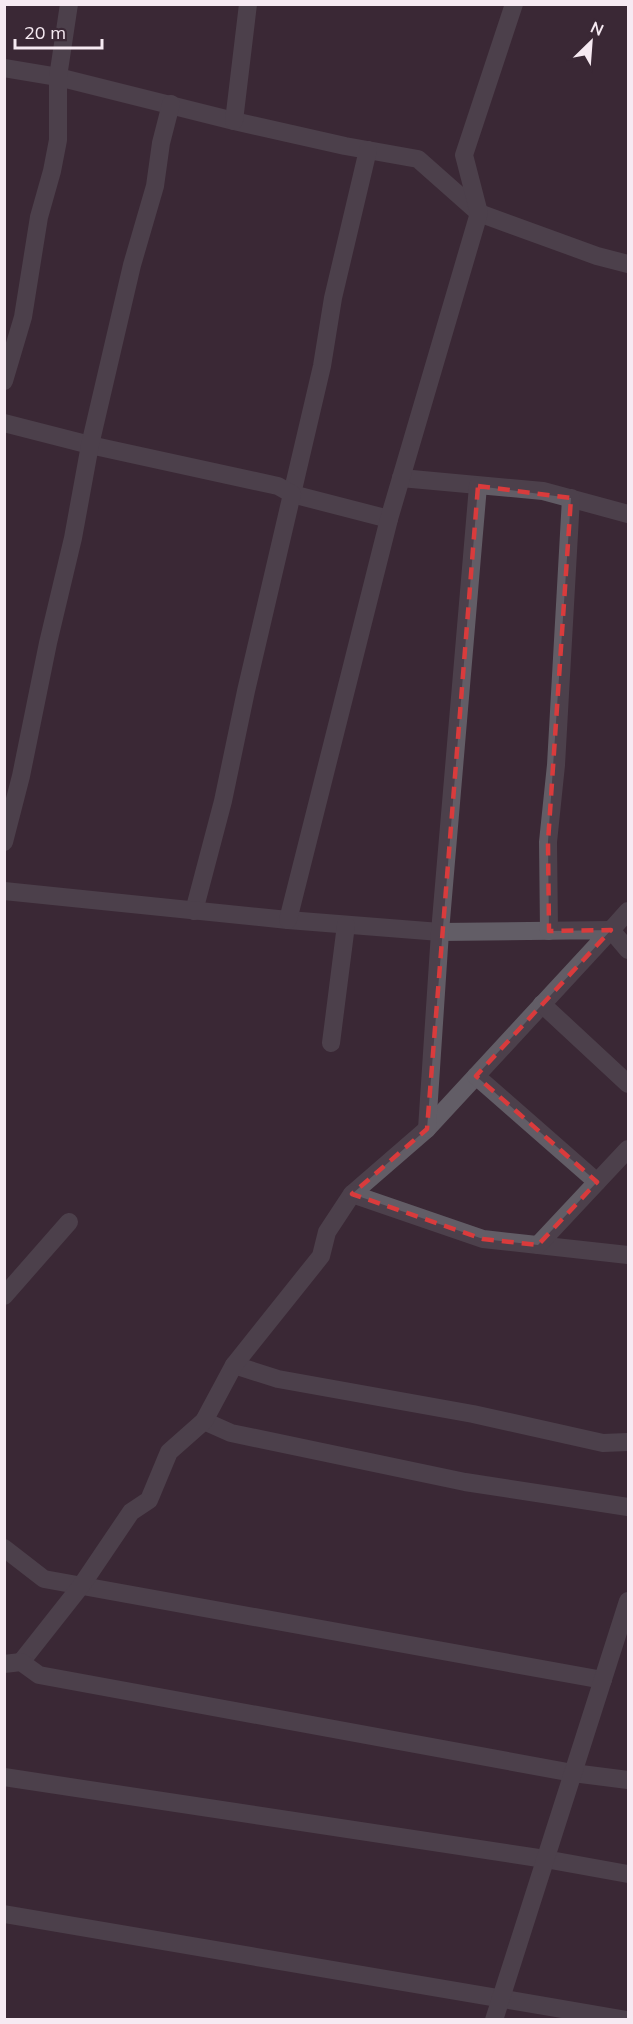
<svg xmlns="http://www.w3.org/2000/svg" width="633" height="2024" font-family="Mulish,sans-serif">
	<style>
		.lines { fill: none; stroke-linecap: round; stroke-linejoin: round }
		.minor { stroke: #625d66; stroke-width: 18 }
		.marked { fill: none; stroke: #d93b3c; stroke-width: 4.5; stroke-dasharray: 12 8; stroke-linejoin: round }
	</style>
	<rect width="100%" height="100%" fill="#3a2835"/>
	<g class="lines">
		<g class="minor">
			<polyline points="4,68 58,77 234,121 345,146 418,159 479,213 597,256 628,264"/>
			<polyline points="234,121 248,4"/>
			<polyline points="368,150 333,298 322,366 292,494 389,519"/>
			<polyline points="4,381 23,317 39,217 52,171 58,140 58,77 69,4"/>
			<polyline points="4,423 90,445 278,486 292,494 246,691 223,801 194,911"/>
			<polyline points="401,478 543,491 628,514"/>
			<polyline points="4,842 21,776 48,643 73,538 90,445 132,265 155,186 161,143 171,104"/>
			<polyline points="4,891 288,920 440,932 611,930 427,1129 352,1194 483,1239 628,1255"/>
			<polyline points="628,911 611,930 628,950"/>
			<polyline points="288,920 389,519 479,213 464,155 514,4"/>
			<polyline points="549,931 548,842 556,765 571,498"/>
			<polyline points="542,1004 628,1084"/>
			<polyline points="331,1043 346,925"/>
			<polyline points="476,1076 597,1182"/>
			<polyline points="427,1129 440,932 478,486"/>
			<polyline points="538,1245 628,1149"/>
			<polyline points="4,1296 69,1222"/>
			<polyline points="234,1365 278,1379 473,1414 603,1443 628,1442"/>
			<polyline points="204,1421 231,1433 465,1482 628,1507"/>
			<polyline points="4,1548 44,1579 603,1680"/>
			<polyline points="21,1662 81,1586 131,1512 149,1500 169,1452 204,1421 234,1365 321,1256 327,1232 352,1194"/>
			<polyline points="4,1664 21,1662 39,1675 573,1773 628,1780"/>
			<polyline points="4,1777 545,1859 628,1874"/>
			<polyline points="4,1914 627,2020"/>
			<polyline points="494,2020 628,1601"/>
		</g>
	</g>
	<path d="M0 0H633V2024H0ZM478,486L571,498L548,842L549,931L611,930L476,1076L597,1182L538,1245L483,1239L352,1194L427,1129Z" fill="#3a2835" fill-opacity=".55" fill-rule="evenodd"/>
	<path class="marked" d="M478,486L571,498L548,842L549,931L611,930L476,1076L597,1182L538,1245L483,1239L352,1194L427,1129Z"/>
	<rect width="633" height="2024" fill="none" stroke="#f6eaf2" stroke-width="12"/>
	<g transform="translate(591 42) rotate(25)" stroke="#3a2835" stroke-width="4.5" paint-order="stroke">
	<path d="M0-4.5L10 22L0 15L-10 22Z" fill="#f6eaf2"/>
	<text y="-9" font-size="16" font-weight="bold" text-anchor="middle" fill="#f6eaf2">N</text>
	</g>
	<path d="M15 39v9h87v-9" fill="none" stroke="#f6eaf2" stroke-width="3"/>
	<text x="24" y="39" font-size="18" fill="#f6eaf2" stroke="#3a2835" stroke-width="4.5" paint-order="stroke">20 m</text>
</svg>
